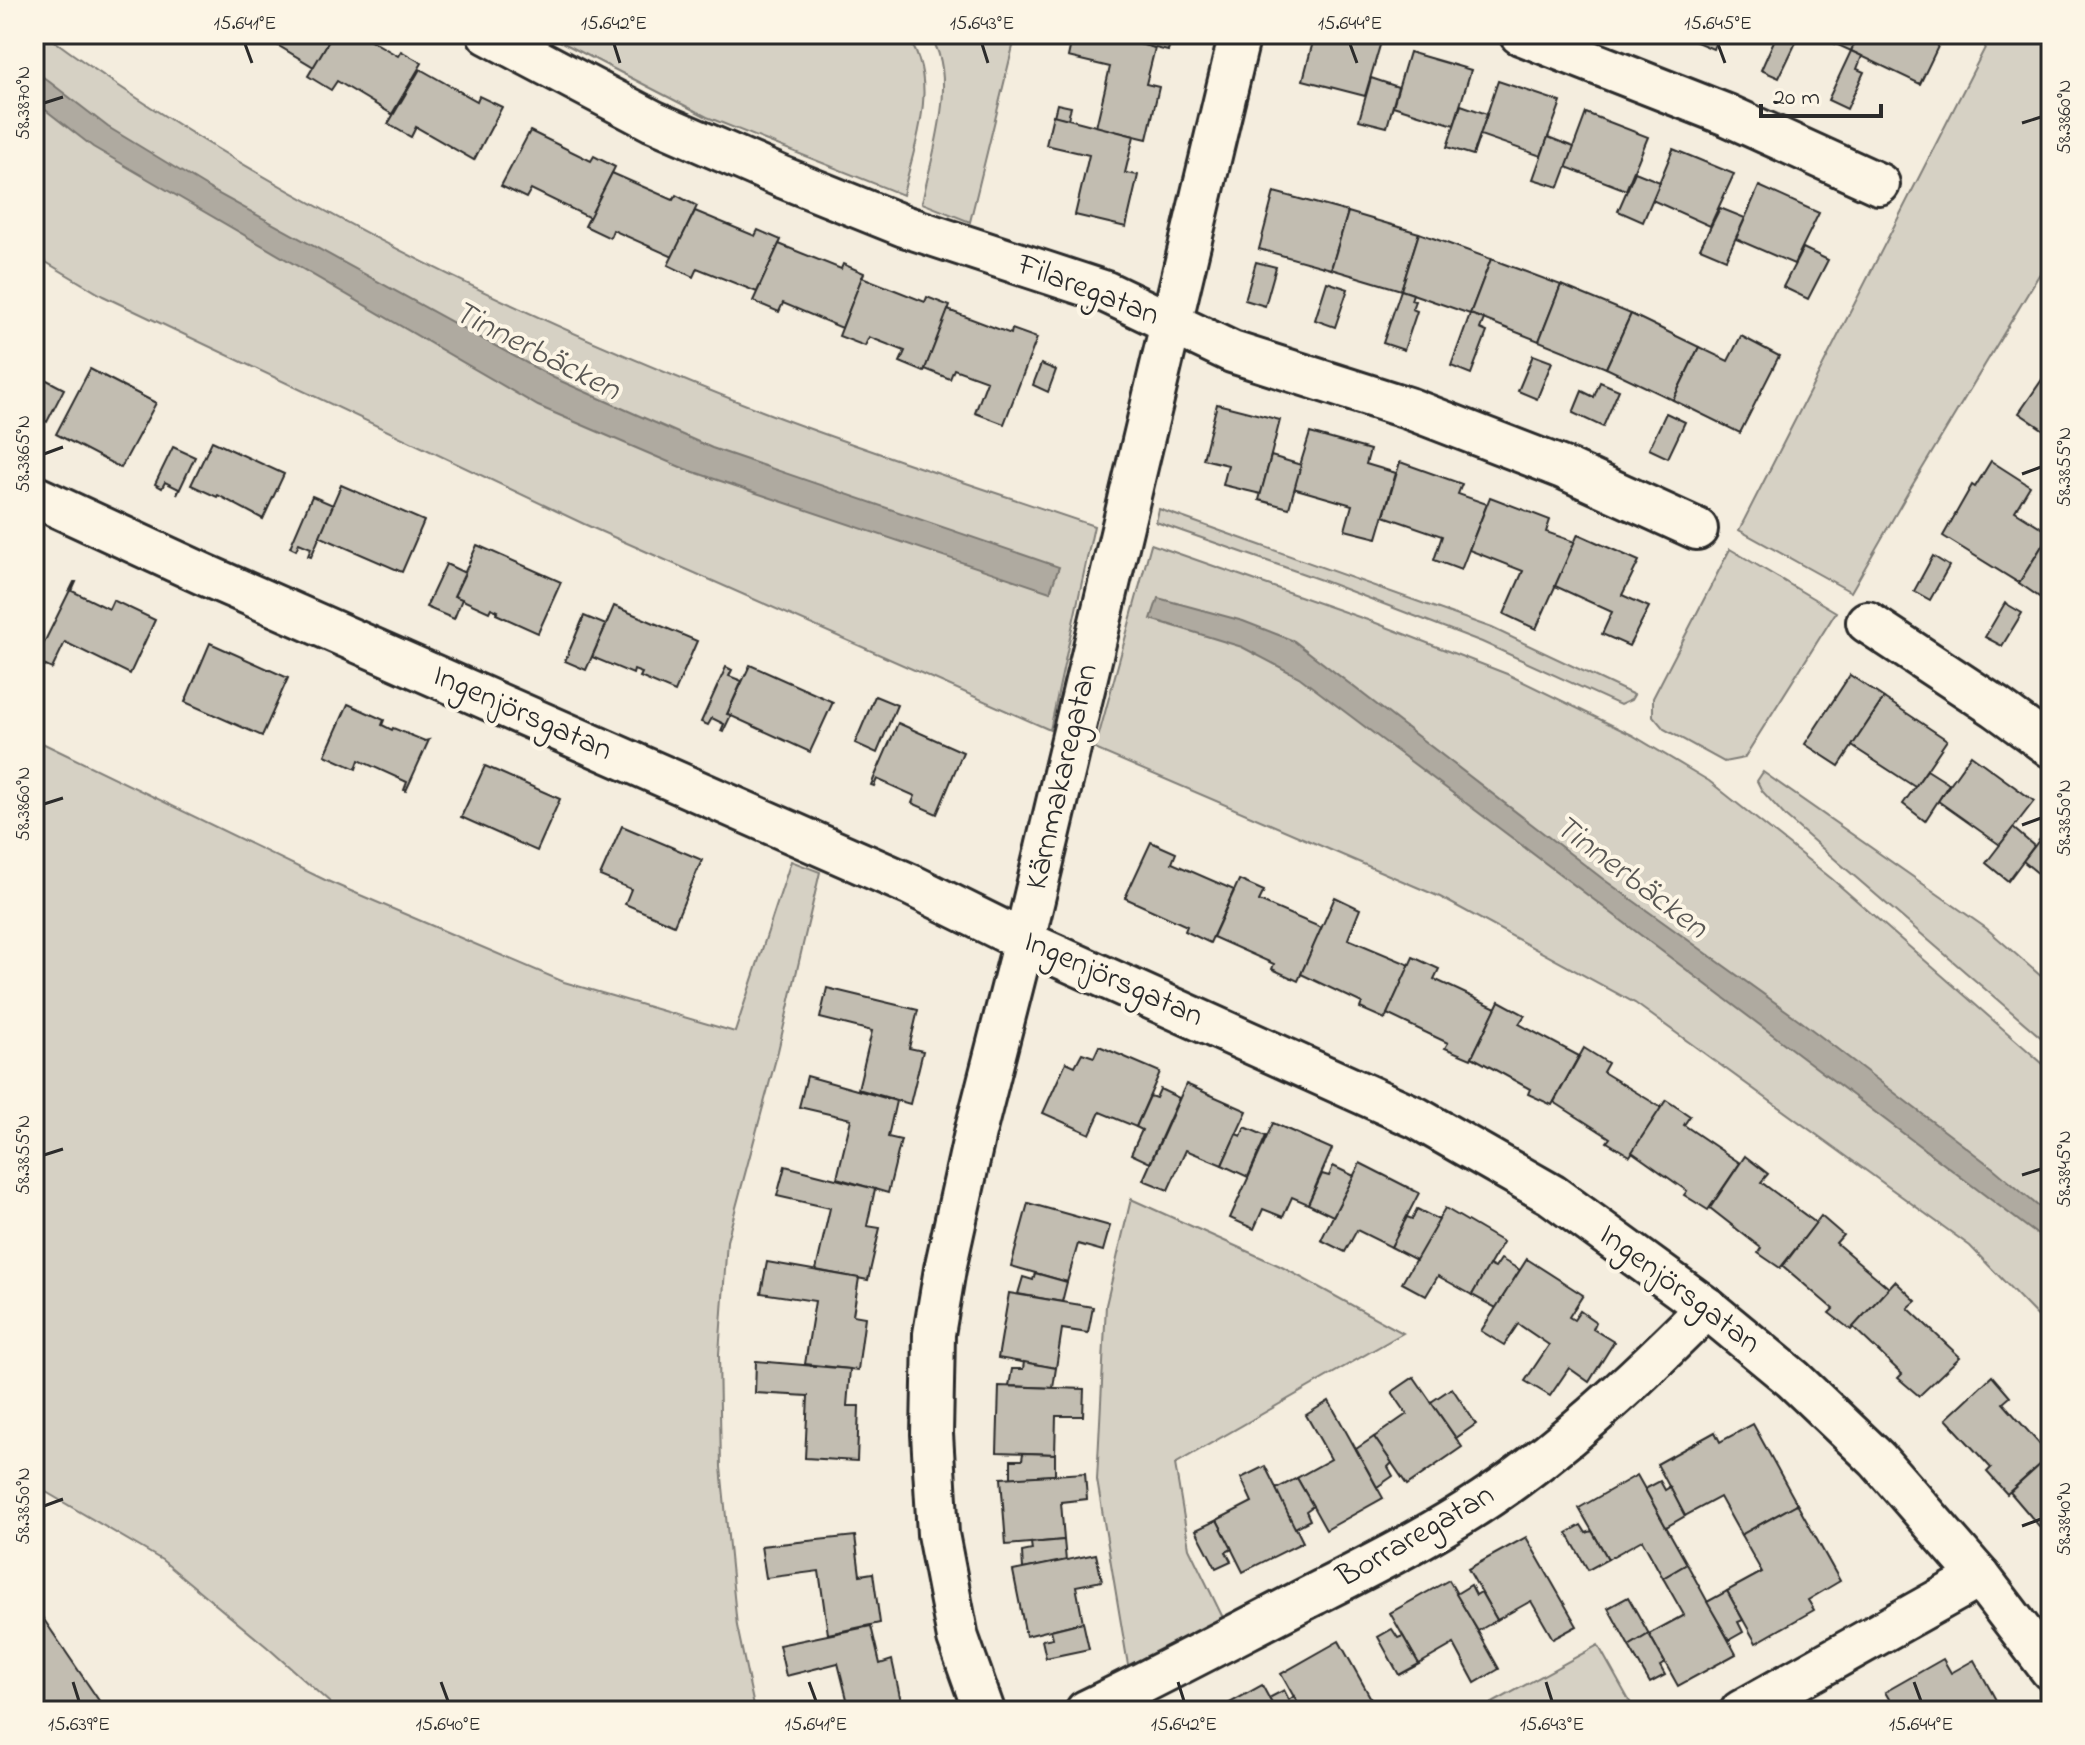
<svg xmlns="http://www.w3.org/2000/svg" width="2085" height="1745" font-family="'Indie Flower',sans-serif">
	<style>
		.green { fill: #d6d1c4; stroke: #807e78; stroke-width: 2 }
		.water { fill: #afaaa0; stroke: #7a7771; stroke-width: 2 }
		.building { fill: #c2bdb1; stroke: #2b2b2b; stroke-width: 2 }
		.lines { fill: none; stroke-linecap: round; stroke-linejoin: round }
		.minor-casing { stroke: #2b2b2b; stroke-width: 46 }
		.minor { stroke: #fcf5e5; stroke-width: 40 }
		.ticks { fill: none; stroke: #2b2b2b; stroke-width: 3 }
		.labels { text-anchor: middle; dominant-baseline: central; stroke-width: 8; stroke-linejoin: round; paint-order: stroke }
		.street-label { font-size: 32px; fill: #2b2b2b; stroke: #fcf5e5 }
		.water-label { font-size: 34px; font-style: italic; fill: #595754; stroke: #fcf5e5 }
		.neatline { fill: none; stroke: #2b2b2b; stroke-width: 3 }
		.ticks-label { font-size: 20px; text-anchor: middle; fill: #2b2b2b }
	</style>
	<rect width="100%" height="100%" fill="#f4edde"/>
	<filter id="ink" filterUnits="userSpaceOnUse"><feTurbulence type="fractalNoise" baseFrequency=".0125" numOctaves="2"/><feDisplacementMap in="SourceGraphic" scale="16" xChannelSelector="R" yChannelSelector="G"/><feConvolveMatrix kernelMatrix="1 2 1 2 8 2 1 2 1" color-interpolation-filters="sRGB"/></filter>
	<g filter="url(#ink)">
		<g class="green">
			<path d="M34,34H45C260,192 514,315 762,411C871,453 983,488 1094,526L1050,730L584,524L103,296L34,255Z"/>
			<path d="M546,34H905C942,80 914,144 903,195L707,117Z"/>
			<path d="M928,34H1016L970,222L922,203C931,157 961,72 928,34Z"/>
			<polygon points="1992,34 2051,34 2051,255 1910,489 1851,592 1739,530"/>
			<polygon points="1159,509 1492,628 1634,695 1631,700 1620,705 1482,642 1324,581 1156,522"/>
			<polygon points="1151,544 1376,623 1507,674 1632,735 1709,781 1832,879 2051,1071 2051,1330 1970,1246 1635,1003 1440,897 1095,749"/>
			<polygon points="1730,549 1836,612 1744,758 1724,762 1664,729 1653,716 1653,698"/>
			<polygon points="34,739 325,880 564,982 735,1032 791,861 820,872 778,1051 727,1241 719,1354 721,1467 737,1626 755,1711 339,1711 267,1647 162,1560 34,1485"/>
			<polygon points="1763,772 1986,928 2051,985 2051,1046 1786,817 1762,791 1757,781"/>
			<polygon points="1131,1199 1280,1266 1403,1333 1175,1464 1189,1548 1226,1624 1129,1671 1097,1480 1106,1305"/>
			<polygon points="1598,1645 1635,1711 1478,1711"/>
		</g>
		<g class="water">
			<polygon points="34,70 108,127 215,192 554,378 712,448 1059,567 1050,592 685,469 538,406 93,147 34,101"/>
			<polygon points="1158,598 1243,621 1294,641 1603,879 1798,1019 1993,1168 2051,1217 2051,1245 1299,677 1242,647 1151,619"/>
		</g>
		<g class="building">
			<polygon points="259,34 333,34 314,67"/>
			<polygon points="333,34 360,34 398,56 401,51 422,63 392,114 337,81 331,90 308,76"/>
			<polygon points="1073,34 1104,34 1155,48 1146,84 1159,87 1147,139 1096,127 1110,67 1068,57"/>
			<polygon points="1119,34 1172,34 1168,51 1118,39"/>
			<polygon points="1315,34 1350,34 1381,42 1365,96 1303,80"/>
			<polygon points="1696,34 1719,34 1713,49 1694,41"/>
			<polygon points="1777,34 1800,34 1779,78 1761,70"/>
			<polygon points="1814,34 1859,34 1851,51"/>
			<polygon points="1859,34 1944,34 1920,84 1851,51"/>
			<polygon points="1851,51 1862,56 1857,69 1864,72 1847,109 1828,100"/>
			<polygon points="1409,52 1471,70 1454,125 1393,106"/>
			<polygon points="420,69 477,101 479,96 502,107 474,160 416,127 411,137 388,124"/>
			<polygon points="1371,78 1398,87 1387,127 1359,120"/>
			<polygon points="1498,81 1561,102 1541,156 1480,135"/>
			<polygon points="1057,104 1071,107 1068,119 1054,116"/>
			<polygon points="1461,105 1487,114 1473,155 1447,147"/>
			<polygon points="1586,113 1648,137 1626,190 1566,167"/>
			<polygon points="1053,115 1134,136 1125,173 1138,175 1126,227 1075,215 1089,155 1046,145"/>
			<polygon points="530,131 591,161 594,156 615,167 590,218 531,189 526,198 501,186"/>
			<polygon points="1548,137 1574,147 1559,187 1533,179"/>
			<polygon points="1673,149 1734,174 1710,226 1652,200"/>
			<polygon points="1635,172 1660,182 1643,222 1618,211"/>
			<polygon points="612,173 673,200 676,195 697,206 673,257 613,230 610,238 585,226"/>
			<polygon points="1759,186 1819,213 1794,264 1736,239"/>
			<polygon points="1274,192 1348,212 1331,269 1259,249"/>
			<polygon points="1720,208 1745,218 1726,259 1700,248"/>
			<polygon points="695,211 755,236 758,230 781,240 757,292 697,268 693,277 668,265"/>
			<polygon points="1348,212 1419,233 1401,290 1331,269"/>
			<polygon points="1419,233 1491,259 1470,314 1401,290"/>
			<polygon points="779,244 841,269 843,264 864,273 842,328 783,303 779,312 753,301"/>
			<polygon points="1803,248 1828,260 1808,299 1783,287"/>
			<polygon points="1491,259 1561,285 1539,341 1470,314"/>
			<polygon points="1256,262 1276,267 1265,306 1245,300"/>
			<polygon points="862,277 925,302 927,297 950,306 924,372 900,362 905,351 869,337 865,346 839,336"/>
			<polygon points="1327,282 1348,289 1335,327 1315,320"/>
			<polygon points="1561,285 1631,314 1606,368 1539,341"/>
			<polygon points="1401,290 1413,294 1411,300 1415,301 1412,309 1417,311 1404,350 1383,343"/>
			<polygon points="948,310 1011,334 1012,329 1037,338 1004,424 975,413 987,381 954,369 950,379 925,369"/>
			<polygon points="1470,314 1484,319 1480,329 1487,332 1471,374 1451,366"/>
			<polygon points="1631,314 1699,347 1673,400 1606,368"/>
			<polygon points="1741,336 1779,356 1740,433 1673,400 1699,347 1728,361"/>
			<polygon points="1533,355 1552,362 1537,399 1518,391"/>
			<polygon points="1041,364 1056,370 1048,392 1033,385"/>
			<polygon points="2050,368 2051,426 2047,432 2019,413"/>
			<polygon points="90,369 156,403 121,468 56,434"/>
			<polygon points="43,378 64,389 47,422 34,415 34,396"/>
			<polygon points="1600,382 1619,390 1603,427 1573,413 1582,391 1594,397"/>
			<polygon points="1217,404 1280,420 1261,494 1223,485 1228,465 1203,459"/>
			<polygon points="1666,413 1685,422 1668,458 1649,449"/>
			<polygon points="1310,433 1370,450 1366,464 1396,473 1377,538 1345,530 1352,505 1293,488"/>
			<polygon points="212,441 284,474 263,519 218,495 217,497 191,485"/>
			<polygon points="173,447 195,457 177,495 179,489 165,482 162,488 155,484"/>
			<polygon points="1271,456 1301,465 1289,508 1259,500"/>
			<polygon points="1991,461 2030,486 2015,511 2050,533 2019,583 1943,536 1972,485 1975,487"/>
			<polygon points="1400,462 1462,484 1458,494 1487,504 1461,570 1434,560 1442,536 1384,516"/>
			<polygon points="341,485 424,521 402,572 319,536"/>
			<polygon points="312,496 333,505 311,557 308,556 311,548 299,543 296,550 290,547"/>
			<polygon points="1490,497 1550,520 1546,532 1575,542 1536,629 1504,614 1523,571 1469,550"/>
			<polygon points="2050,533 2051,534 2051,605 2019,583"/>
			<polygon points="1578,534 1639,561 1622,595 1649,607 1629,646 1602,634 1612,612 1555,586"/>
			<polygon points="477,545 561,582 538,633 496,614 498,611 491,608 489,612 454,596"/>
			<polygon points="1933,556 1949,566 1930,600 1914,591"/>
			<polygon points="446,564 465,573 454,596 462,599 454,619 426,607"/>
			<polygon points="74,582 76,582 72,591 109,609 113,600 155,620 130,674 65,642 52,669 35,661"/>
			<polygon points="2005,603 2022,613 2002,646 1985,637"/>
			<polygon points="614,606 697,641 675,692 640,677 642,673 634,670 633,674 592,657"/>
			<polygon points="584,616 606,625 586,670 565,661"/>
			<polygon points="210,643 288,678 262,736 185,702"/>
			<polygon points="750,665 833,702 810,752 727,714"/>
			<polygon points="726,667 732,670 729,676 742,681 727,714 731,715 723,732 721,731 724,724 712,718 708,725 701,722"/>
			<polygon points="1850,675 1884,698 1839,766 1805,744"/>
			<polygon points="875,696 897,705 877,753 855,743"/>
			<polygon points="1884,698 1947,740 1915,787 1852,746"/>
			<polygon points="348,704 384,720 382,725 392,730 393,728 425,741 429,740 406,791 404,790 407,782 359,760 356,769 325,755"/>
			<polygon points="898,723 963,752 937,814 912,803 915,796 877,779 874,786 871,785"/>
			<polygon points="1971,755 2034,801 2000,845 1938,801"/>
			<polygon points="485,766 560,799 537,851 461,817"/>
			<polygon points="1927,770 1949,784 1925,821 1903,804"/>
			<polygon points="2051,825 2051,884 2023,861"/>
			<polygon points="622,826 702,860 674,925 625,904 631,889 600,876"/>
			<polygon points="2013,828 2034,846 2008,881 1986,863"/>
			<polygon points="1151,842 1176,853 1172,863 1234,890 1210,943 1185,931 1187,926 1125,898"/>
			<polygon points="1239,880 1264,891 1259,901 1322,928 1298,981 1272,969 1274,964 1213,937"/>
			<polygon points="1335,897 1360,909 1348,939 1410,965 1385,1019 1360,1008 1362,1003 1301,974"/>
			<polygon points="1413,957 1439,969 1434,979 1496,1008 1471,1059 1445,1048 1448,1043 1387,1014"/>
			<polygon points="827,988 918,1010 909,1048 923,1051 910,1104 858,1089 872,1031 820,1018"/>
			<polygon points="1499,1001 1525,1015 1519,1024 1579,1056 1552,1105 1528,1094 1530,1089 1472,1057"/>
			<polygon points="1099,1046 1160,1072 1136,1127 1100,1112 1090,1134 1043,1113 1066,1062 1075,1066 1082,1053 1094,1057"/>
			<polygon points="1584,1048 1608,1063 1603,1072 1662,1108 1630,1156 1607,1142 1610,1138 1554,1102"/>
			<polygon points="807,1076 896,1101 888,1137 901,1140 888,1193 837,1178 851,1119 799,1107"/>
			<polygon points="1186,1084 1247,1111 1222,1165 1186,1150 1168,1190 1143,1180"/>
			<polygon points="1160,1089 1179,1098 1150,1163 1131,1154 1142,1130 1136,1127 1150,1096 1156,1098"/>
			<polygon points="1666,1100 1690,1116 1684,1125 1740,1163 1708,1210 1684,1195 1687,1191 1632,1152"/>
			<polygon points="1273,1123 1332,1149 1308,1204 1292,1197 1283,1217 1263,1209 1254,1229 1230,1218"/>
			<polygon points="1245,1127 1266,1136 1248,1177 1222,1165 1236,1134 1241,1136"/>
			<polygon points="1745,1156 1768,1174 1761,1182 1816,1223 1780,1268 1758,1253 1761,1248 1710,1208"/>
			<polygon points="1360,1163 1419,1193 1391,1247 1357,1230 1345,1252 1321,1240"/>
			<polygon points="785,1166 875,1189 867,1226 880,1228 868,1280 816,1270 830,1208 777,1196"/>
			<polygon points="1333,1166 1354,1176 1333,1216 1308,1204 1322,1174 1329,1176"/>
			<polygon points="1028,1203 1110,1226 1103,1251 1078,1244 1067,1282 1011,1266"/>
			<polygon points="1445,1208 1503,1242 1472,1295 1438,1276 1426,1296 1402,1283"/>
			<polygon points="1417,1209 1439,1220 1416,1260 1391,1247 1407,1217 1412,1219"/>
			<polygon points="1821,1216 1843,1235 1836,1243 1889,1288 1851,1330 1829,1313 1833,1309 1783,1266"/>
			<polygon points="1501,1259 1520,1270 1496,1308 1472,1295 1489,1265 1495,1268"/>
			<polygon points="1527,1259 1583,1295 1569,1317 1574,1320 1580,1311 1596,1322 1593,1329 1614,1342 1589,1382 1569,1368 1550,1396 1525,1381 1549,1345 1518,1324 1504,1345 1481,1331"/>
			<polygon points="767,1262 859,1278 853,1315 865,1317 858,1370 805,1364 815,1301 761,1293"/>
			<polygon points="1035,1273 1067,1282 1062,1302 1018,1294 1023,1277 1033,1280"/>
			<polygon points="1895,1281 1916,1301 1908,1308 1960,1357 1919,1396 1898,1378 1902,1374 1853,1327"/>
			<polygon points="1009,1293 1093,1307 1088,1333 1062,1329 1056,1368 998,1358"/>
			<polygon points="756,1361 850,1369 847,1406 859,1406 857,1461 805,1458 808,1396 755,1393"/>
			<polygon points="1024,1362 1056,1368 1053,1388 1009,1386 1012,1369 1023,1369"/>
			<polygon points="1992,1376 2010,1397 2003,1403 2050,1456 2007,1494 1987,1472 1991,1468 1946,1419"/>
			<polygon points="1414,1377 1462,1447 1407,1485 1374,1437 1407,1414 1392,1392"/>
			<polygon points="999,1386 1084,1389 1083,1416 1056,1416 1055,1454 997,1452"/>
			<polygon points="1452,1388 1476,1424 1456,1438 1431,1402"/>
			<polygon points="1329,1401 1383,1498 1326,1530 1297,1478 1331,1459 1306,1415"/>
			<polygon points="1753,1424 1797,1504 1741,1535 1720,1497 1685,1516 1657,1464 1715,1432 1720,1442"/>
			<polygon points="1374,1437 1392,1463 1388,1467 1393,1476 1377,1487 1356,1449"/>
			<polygon points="1023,1453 1055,1454 1055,1475 1011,1478 1011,1460 1022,1460"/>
			<polygon points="2051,1455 2051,1540 2010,1492"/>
			<polygon points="1265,1466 1303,1542 1243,1572 1217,1520 1252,1502 1241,1478"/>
			<polygon points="1085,1473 1087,1499 1061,1502 1064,1540 1006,1545 1001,1478"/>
			<polygon points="1637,1475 1687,1564 1663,1578 1642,1540 1608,1559 1579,1508"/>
			<polygon points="1297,1478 1313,1506 1306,1511 1310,1520 1295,1528 1276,1489"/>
			<polygon points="1660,1481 1665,1490 1670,1487 1685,1516 1666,1527 1645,1489"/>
			<polygon points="1797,1504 1840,1581 1808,1600 1814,1610 1756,1643 1727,1591 1762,1572 1741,1535"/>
			<polygon points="1217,1520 1232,1549 1226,1552 1231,1561 1216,1568 1196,1530"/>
			<polygon points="1581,1525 1586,1533 1592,1531 1608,1559 1588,1570 1567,1533"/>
			<polygon points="855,1536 860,1575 873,1573 880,1623 828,1634 819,1571 766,1578 761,1546"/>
			<polygon points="1526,1537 1577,1626 1553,1639 1531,1601 1497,1620 1468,1569"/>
			<polygon points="1064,1540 1066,1561 1023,1569 1022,1552 1032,1550 1031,1543"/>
			<polygon points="1096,1554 1102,1581 1076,1586 1083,1622 1026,1636 1013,1571"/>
			<polygon points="1687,1564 1736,1654 1678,1686 1649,1634 1684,1615 1663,1578"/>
			<polygon points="1449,1580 1499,1669 1475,1683 1454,1644 1419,1664 1390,1613"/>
			<polygon points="1471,1585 1476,1595 1481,1592 1497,1620 1478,1631 1456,1594"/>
			<polygon points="1727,1591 1743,1620 1738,1622 1743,1632 1729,1640 1707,1602"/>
			<polygon points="1628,1597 1649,1634 1629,1646 1608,1608"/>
			<polygon points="34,1605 106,1711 34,1711"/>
			<polygon points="1083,1622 1089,1649 1046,1658 1042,1640 1053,1638 1051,1630"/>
			<polygon points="871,1626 880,1664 892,1660 903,1710 850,1711 838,1663 786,1676 779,1645"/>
			<polygon points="1392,1629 1398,1638 1403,1636 1419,1664 1399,1675 1378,1637"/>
			<polygon points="1649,1634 1665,1663 1660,1666 1665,1675 1650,1683 1629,1646"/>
			<polygon points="1339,1641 1378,1711 1347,1711 1344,1706 1335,1711 1302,1711 1281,1674"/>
			<polygon points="1943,1659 1951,1673 1974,1660 2002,1711 1896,1711 1885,1692"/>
			<polygon points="1262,1685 1276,1711 1215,1711"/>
			<polygon points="1284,1690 1289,1700 1294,1696 1302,1711 1276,1711 1269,1698"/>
		</g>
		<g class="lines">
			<defs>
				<g id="minor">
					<polyline points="488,34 653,121 782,177 904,226 1106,292 1232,352 1408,408 1563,468 1697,529"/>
					<polyline points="1520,34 1727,115 1879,184"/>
					<polyline points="34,496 203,574 911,885 1024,941 1417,1118 1552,1195 1707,1308 1793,1379 1877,1459 1980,1577 2051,1670"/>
					<polyline points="1867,622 1996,707 2051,747"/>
					<polyline points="984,1711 958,1638 938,1534 932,1434 934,1334 945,1269 975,1133 1024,941 1240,34"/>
					<path d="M1086,1711C1162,1674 1237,1634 1313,1595C1382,1560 1454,1524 1517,1477C1586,1426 1647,1368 1707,1308"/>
					<polyline points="1741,1711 1980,1577"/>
				</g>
			</defs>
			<use href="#minor" class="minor-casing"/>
			<use href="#minor" class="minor"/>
		</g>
	</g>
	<path class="ticks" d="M245,44L252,63M614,44L620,63M982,44L988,63M1350,44L1357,63M1718,44L1725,63M44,103L63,97M2022,123L2041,117M44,454L63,447M2022,474L2041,467M44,804L63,798M2022,825L2041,818M44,1155L63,1149M2022,1175L2041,1169M44,1506L63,1499M2022,1526L2041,1519M73,1682L79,1701M441,1682L448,1701M809,1682L816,1701M1178,1682L1184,1701M1546,1682L1552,1701M1914,1682L1921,1701"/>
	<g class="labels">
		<g class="street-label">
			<text transform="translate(1088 291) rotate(21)">Filaregatan</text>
			<text transform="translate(522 714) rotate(24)">Ingenjörsgatan</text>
			<text transform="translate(1063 777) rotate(-77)">Kärnmakaregatan</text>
			<text transform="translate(1113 980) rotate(24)">Ingenjörsgatan</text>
			<text transform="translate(1679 1290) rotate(37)">Ingenjörsgatan</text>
			<text transform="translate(1416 1537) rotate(-30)">Borraregatan</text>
		</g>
		<g class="water-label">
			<text transform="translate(536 352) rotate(27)">Tinnerbäcken</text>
			<text transform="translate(1630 878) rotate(37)">Tinnerbäcken</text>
		</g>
	</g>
	<rect width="2085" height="1745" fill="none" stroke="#fcf5e5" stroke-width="88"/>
	<path d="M1761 104v12h120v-12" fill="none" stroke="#2b2b2b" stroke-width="4"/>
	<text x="1773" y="104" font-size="24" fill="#2b2b2b" stroke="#fcf5e5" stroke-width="6" paint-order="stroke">20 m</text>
	<rect x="44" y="44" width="1997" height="1657" class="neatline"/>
	<g class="ticks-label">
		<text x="245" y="29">15.641°E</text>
		<text x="614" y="29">15.642°E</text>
		<text x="982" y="29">15.643°E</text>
		<text x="1350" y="29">15.644°E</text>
		<text x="1718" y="29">15.645°E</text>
		<text transform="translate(22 103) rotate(-90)" y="7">58.3870°N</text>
		<text transform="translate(2063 117) rotate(-90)" y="7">58.3860°N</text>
		<text transform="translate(22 454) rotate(-90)" y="7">58.3865°N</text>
		<text transform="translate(2063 467) rotate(-90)" y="7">58.3855°N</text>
		<text transform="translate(22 804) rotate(-90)" y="7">58.3860°N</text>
		<text transform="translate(2063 818) rotate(-90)" y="7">58.3850°N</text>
		<text transform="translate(22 1155) rotate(-90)" y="7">58.3855°N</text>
		<text transform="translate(2063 1169) rotate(-90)" y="7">58.3845°N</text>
		<text transform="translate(22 1506) rotate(-90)" y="7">58.3850°N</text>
		<text transform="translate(2063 1519) rotate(-90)" y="7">58.3840°N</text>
		<text x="79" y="1730">15.639°E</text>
		<text x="448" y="1730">15.640°E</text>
		<text x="816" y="1730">15.641°E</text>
		<text x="1184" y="1730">15.642°E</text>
		<text x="1552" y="1730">15.643°E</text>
		<text x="1921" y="1730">15.644°E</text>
	</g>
</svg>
